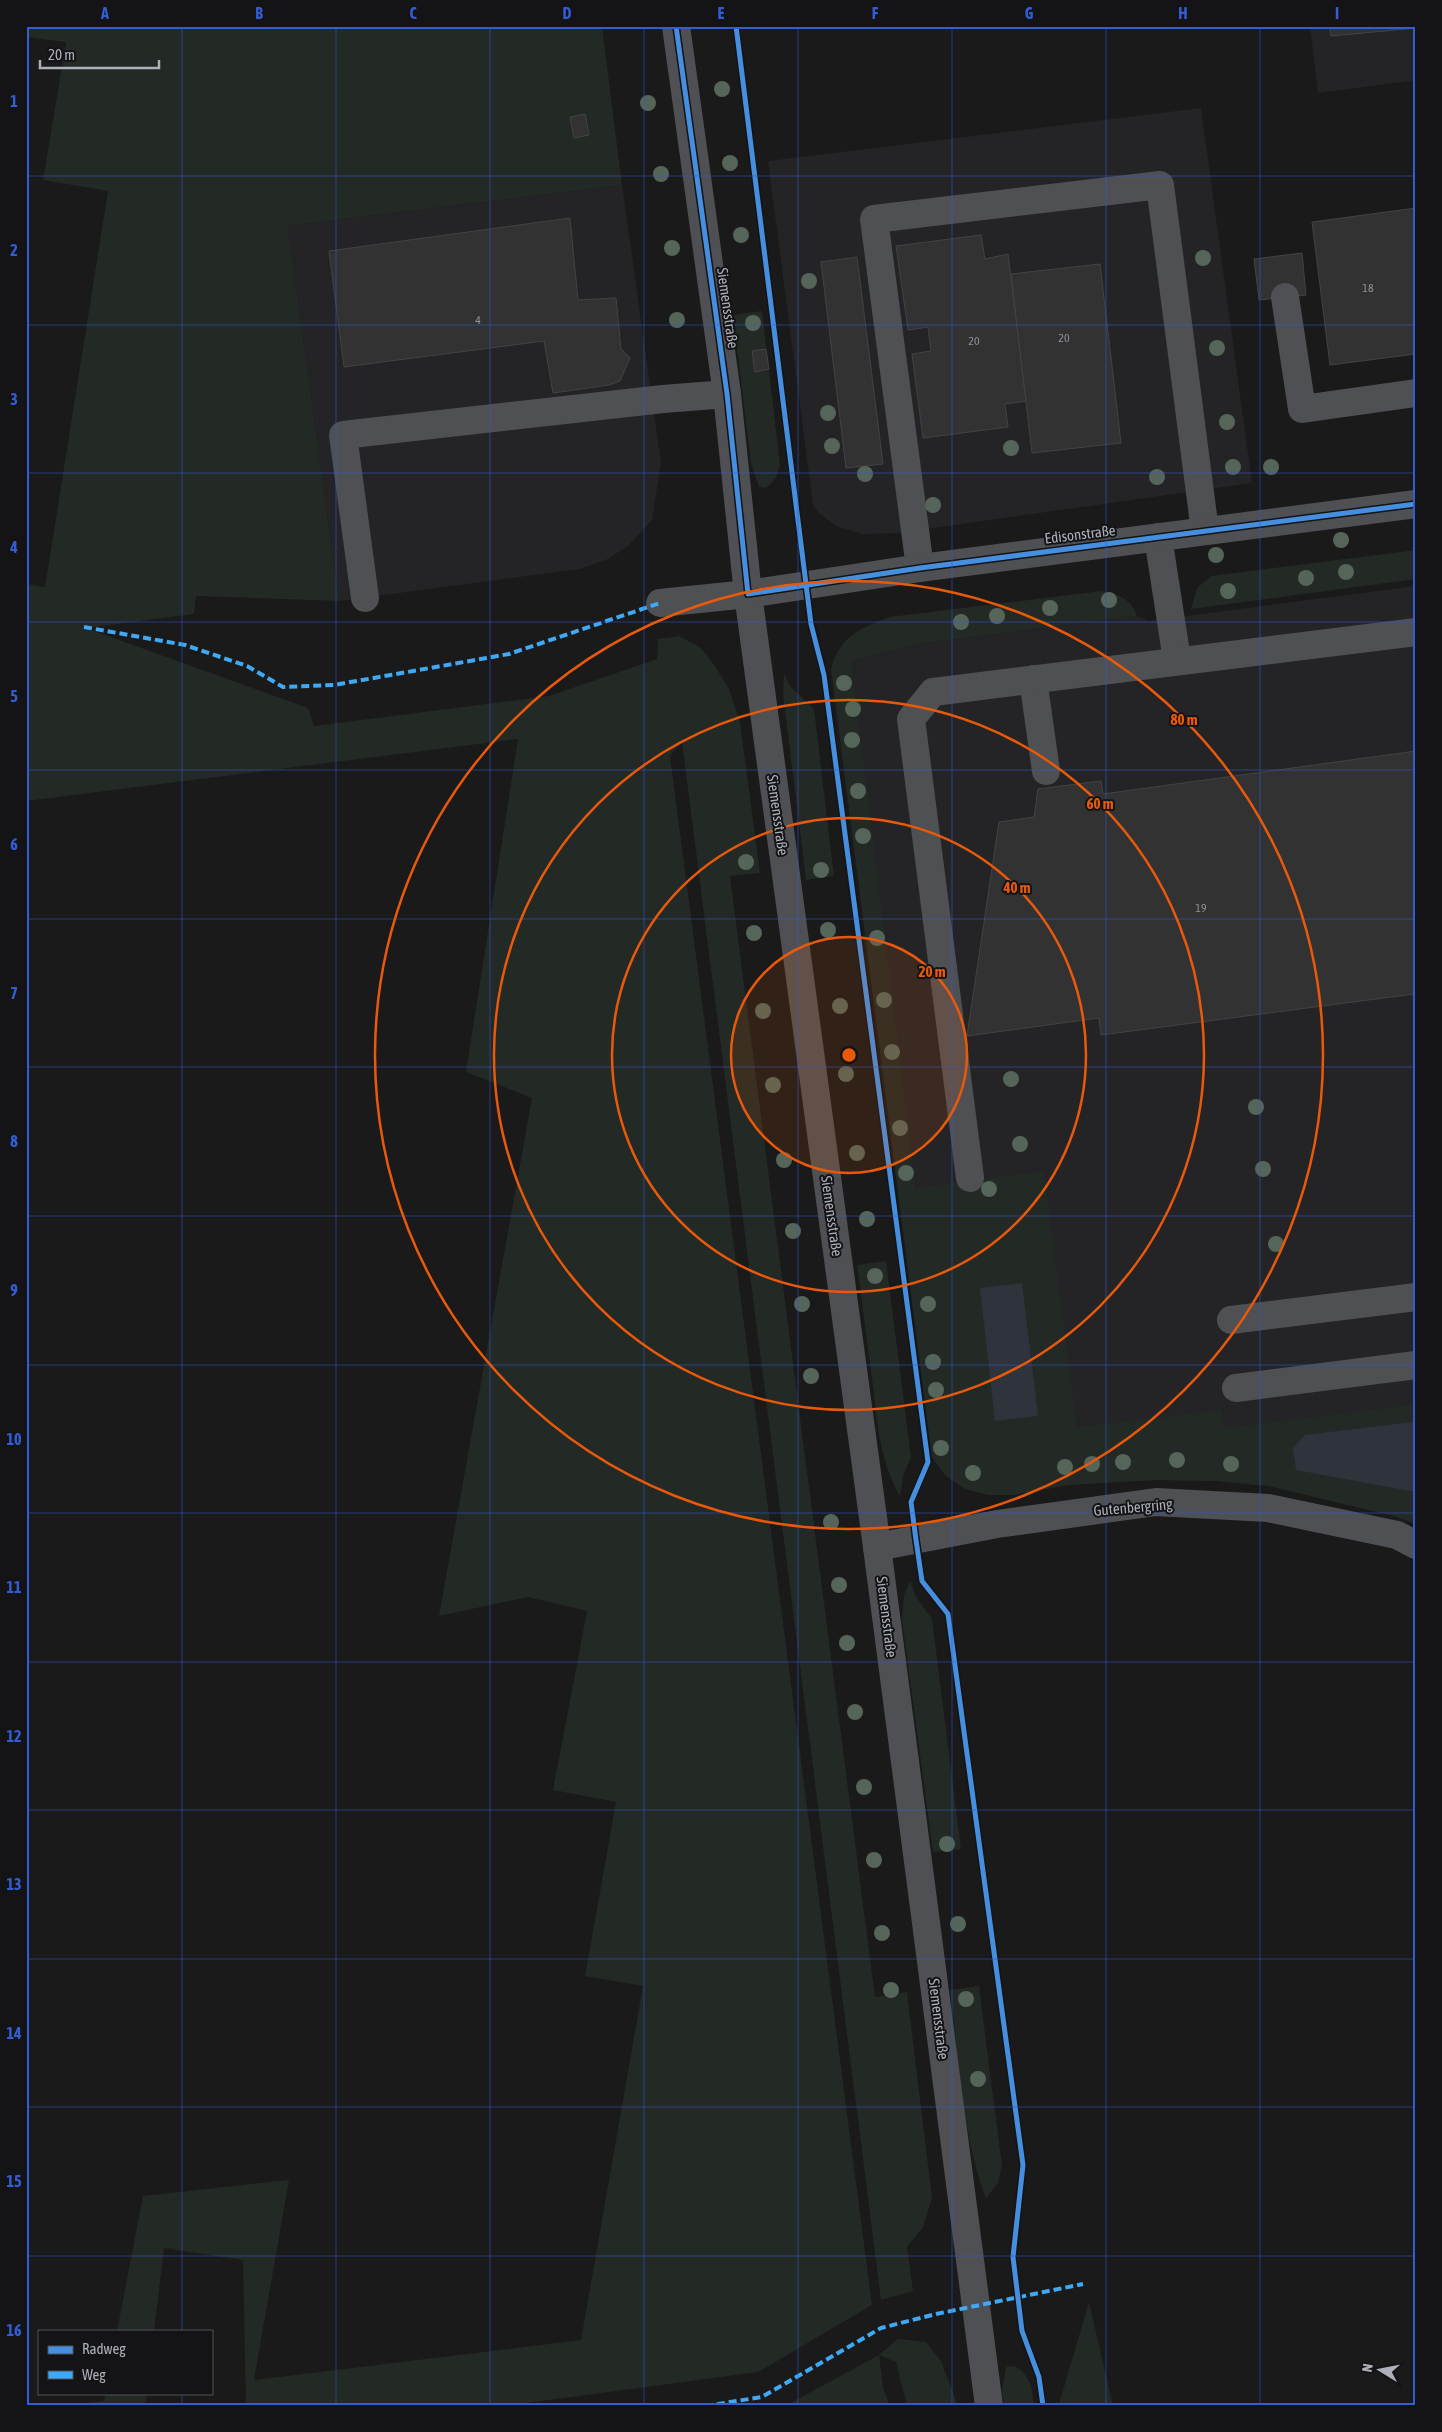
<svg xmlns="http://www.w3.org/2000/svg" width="1442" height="2432" font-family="'Asap Condensed',sans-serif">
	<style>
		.built { fill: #242426 }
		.green { fill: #232924 }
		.water { fill: #2f333b }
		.building { fill: #323233; stroke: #434346 }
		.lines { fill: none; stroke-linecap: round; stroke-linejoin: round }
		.minor { stroke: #4f5053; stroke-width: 28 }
		.quiet { stroke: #3fa9f5; stroke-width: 4; stroke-dasharray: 8 4; stroke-linecap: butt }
		.cycleway-casing { stroke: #141416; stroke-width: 8 }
		.cycleway { stroke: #468fdf; stroke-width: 5 }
		.tree { fill: #566559 }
		.grid { fill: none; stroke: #335dd3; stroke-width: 1; stroke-opacity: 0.55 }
		.ring { fill: none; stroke: #e8590c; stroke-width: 2.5 }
		.labels { text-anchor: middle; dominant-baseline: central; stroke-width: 4; stroke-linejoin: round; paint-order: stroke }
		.number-label { font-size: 12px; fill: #8e9098 }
		.street-label { font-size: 15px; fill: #adafb9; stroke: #141416 }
		.centre { fill: #e8590c; stroke: #141416; stroke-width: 2.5 }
		.ring-label { font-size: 15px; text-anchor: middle; font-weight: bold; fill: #e8590c; stroke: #141416; stroke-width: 4; stroke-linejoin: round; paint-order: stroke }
		.neatline { fill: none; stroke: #335dd3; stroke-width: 2 }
		.grid-label { font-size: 16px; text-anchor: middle; font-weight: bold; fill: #335dd3 }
	</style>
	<rect width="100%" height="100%" fill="#1a1a1a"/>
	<g class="built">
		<polygon points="1310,26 1416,26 1416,80 1318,93"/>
		<polygon points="1201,108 1252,483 898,533 862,534 836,526 820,514 813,505 768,161"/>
		<polygon points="622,185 661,463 652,520 629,545 608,559 580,569 339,601 288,226"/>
		<polygon points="1416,586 1416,1524 1394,1516 1269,1486 1216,1481 1156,1480 1068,1485 1013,1495 916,1188 850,661 919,644 1137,616 1148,621"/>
	</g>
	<g class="green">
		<polygon points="26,26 602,26 622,185 288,226 339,601 196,596 194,614 86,628 308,708 314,726 549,696 657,659 658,639 679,636 701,648 715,666 729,689 740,722 760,873 730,876 875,1997 907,1992 932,2198 923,2227 907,2247 913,2291 881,2300 682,742 670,756 872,2305 758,2372 504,2406 246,2406 243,2260 164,2248 154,2331 117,2331 143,2196 289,2180 254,2380 581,2340 643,1986 585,1976 616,1802 553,1790 587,1611 528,1597 439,1616 532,1098 466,1072 518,739 26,801 26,584 45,587 108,191 43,180 66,42 26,37"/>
		<polygon points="762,311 780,465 776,478 766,488 759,487 751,464 733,315"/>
		<polygon points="1416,550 1416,579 1191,609 1197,588 1211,576"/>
		<path d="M1102,591C1118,594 1132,599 1137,616L919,644L851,661L916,1188L1044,1171L1077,1427L1221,1410L1224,1428L1416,1404V1524L1394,1516L1269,1486L1216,1481L1156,1480L1068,1485L1013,1495H988L965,1489L946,1476L932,1458L831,669C840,636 859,629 889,617Z"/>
		<polygon points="784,673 789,685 814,709 834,876 806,880 783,695"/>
		<path d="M886,1261L911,1457L903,1476L900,1496C879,1460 877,1419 872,1379C867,1341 862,1303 857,1265Z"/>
		<polygon points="910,1581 916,1597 932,1619 961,1849 933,1852 902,1620 904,1595"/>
		<path d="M979,1986L1002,2166L998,2183L986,2198C962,2137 959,2055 950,1990Z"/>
		<polygon points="1089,2302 1113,2406 1059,2406 1059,2404"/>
		<polygon points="898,2339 926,2342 941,2361 958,2406 907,2406 896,2362 879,2355 883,2388 890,2406 785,2406 879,2355"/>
		<path d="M1015,2366C1031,2376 1032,2388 1034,2406H1004L1002,2391L1006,2367Z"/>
		<polygon points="106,2393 147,2393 145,2406 63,2406 104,2401"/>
	</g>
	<g class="water">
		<polygon points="1022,1283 1038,1416 995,1421 980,1288"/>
		<polygon points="1413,1422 1416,1442 1416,1492 1296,1470 1293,1448 1305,1435"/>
	</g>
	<g class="building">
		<polygon points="1329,26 1416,26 1416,28 1331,36"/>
		<polygon points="585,114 589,135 574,138 570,117"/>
		<polygon points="1416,208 1416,354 1330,365 1312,222"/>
		<polygon points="570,218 578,300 616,298 621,349 630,358 620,381 609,385 553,393 544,341 344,367 329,251"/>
		<polygon points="981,235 985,259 1008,254 1026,401 1005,404 1008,427 923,438 912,354 931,351 928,327 908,330 896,246"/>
		<polygon points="1302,253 1306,295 1259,300 1254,259"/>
		<polygon points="857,257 883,464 846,468 821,262"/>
		<polygon points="1100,264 1121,443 1032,453 1011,274"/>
		<polygon points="766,349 769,369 755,372 752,351"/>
		<polygon points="1416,751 1416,1006 1414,994 1101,1035 1099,1018 967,1036 999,822 1034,817 1038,789 1101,781 1103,794"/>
	</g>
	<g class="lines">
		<g class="minor">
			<polyline points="676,26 727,394 748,594 877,1547 989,2406"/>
			<polyline points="1285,297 1302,409 1416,393"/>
			<polyline points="1158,537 1177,660"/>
			<polyline points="920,568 874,219 1160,185 1205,531"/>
			<polyline points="365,598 343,435 663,399 727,394"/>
			<polyline points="660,603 748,594 920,568 1416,504"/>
			<polyline points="1033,679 1046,771"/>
			<polyline points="970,1178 911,719 933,692 1416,632"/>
			<polyline points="1231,1320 1416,1297"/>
			<polyline points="1236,1388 1416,1365"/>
			<polyline points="877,1547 997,1524 1156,1502 1268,1508 1397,1535 1416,1545"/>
		</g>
		<g class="quiet">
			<polyline points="84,627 185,645 247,666 283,687 334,685 509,654 660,603"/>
			<polyline points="705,2406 762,2397 881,2328 936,2314 1083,2284"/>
		</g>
		<defs>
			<g id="cycleway">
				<polyline points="676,26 727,394 748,594 920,568 1416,504"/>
				<polyline points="736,26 811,624 824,675 928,1462 911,1502 916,1540 922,1581 948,1614 1023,2165 1013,2257 1022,2331 1039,2377 1043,2406"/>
			</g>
		</defs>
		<use href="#cycleway" class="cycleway-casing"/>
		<use href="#cycleway" class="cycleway"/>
	</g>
	<g class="tree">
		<circle cx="722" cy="89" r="8"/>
		<circle cx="648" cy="103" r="8"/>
		<circle cx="730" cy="163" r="8"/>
		<circle cx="661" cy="174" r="8"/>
		<circle cx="741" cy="235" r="8"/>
		<circle cx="672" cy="248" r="8"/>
		<circle cx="1203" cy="258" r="8"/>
		<circle cx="809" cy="281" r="8"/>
		<circle cx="677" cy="320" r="8"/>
		<circle cx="753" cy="323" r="8"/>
		<circle cx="1217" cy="348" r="8"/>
		<circle cx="828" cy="413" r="8"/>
		<circle cx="1227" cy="422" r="8"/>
		<circle cx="832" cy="446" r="8"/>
		<circle cx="1011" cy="448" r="8"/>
		<circle cx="1233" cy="467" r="8"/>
		<circle cx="1271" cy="467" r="8"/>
		<circle cx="865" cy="474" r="8"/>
		<circle cx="1157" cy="477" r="8"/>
		<circle cx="933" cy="505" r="8"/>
		<circle cx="1341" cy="540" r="8"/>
		<circle cx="1216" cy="555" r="8"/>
		<circle cx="1346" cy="572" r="8"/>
		<circle cx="1306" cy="578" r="8"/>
		<circle cx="1228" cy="591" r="8"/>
		<circle cx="1109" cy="600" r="8"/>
		<circle cx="1050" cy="608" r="8"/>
		<circle cx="997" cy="616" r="8"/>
		<circle cx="961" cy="622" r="8"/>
		<circle cx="844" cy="683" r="8"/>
		<circle cx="853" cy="709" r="8"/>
		<circle cx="852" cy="740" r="8"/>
		<circle cx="858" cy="791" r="8"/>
		<circle cx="863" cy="836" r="8"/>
		<circle cx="746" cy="862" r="8"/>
		<circle cx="821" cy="870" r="8"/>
		<circle cx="828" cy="930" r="8"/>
		<circle cx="754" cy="933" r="8"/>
		<circle cx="877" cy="938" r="8"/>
		<circle cx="884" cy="1000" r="8"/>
		<circle cx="840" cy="1006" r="8"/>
		<circle cx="763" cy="1011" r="8"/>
		<circle cx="892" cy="1052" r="8"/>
		<circle cx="846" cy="1074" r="8"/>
		<circle cx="1011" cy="1079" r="8"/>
		<circle cx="773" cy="1085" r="8"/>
		<circle cx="1256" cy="1107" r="8"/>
		<circle cx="900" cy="1128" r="8"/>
		<circle cx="1020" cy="1144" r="8"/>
		<circle cx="857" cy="1153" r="8"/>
		<circle cx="784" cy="1160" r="8"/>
		<circle cx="1263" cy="1169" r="8"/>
		<circle cx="906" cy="1173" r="8"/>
		<circle cx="989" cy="1189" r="8"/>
		<circle cx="867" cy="1219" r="8"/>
		<circle cx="793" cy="1231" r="8"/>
		<circle cx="1276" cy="1244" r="8"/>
		<circle cx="875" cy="1276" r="8"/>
		<circle cx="802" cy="1304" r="8"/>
		<circle cx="928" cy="1304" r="8"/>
		<circle cx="933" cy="1362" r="8"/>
		<circle cx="811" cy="1376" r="8"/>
		<circle cx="936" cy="1390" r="8"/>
		<circle cx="941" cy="1448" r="8"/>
		<circle cx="1177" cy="1460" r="8"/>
		<circle cx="1123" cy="1462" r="8"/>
		<circle cx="1092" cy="1464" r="8"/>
		<circle cx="1231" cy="1464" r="8"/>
		<circle cx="1065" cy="1467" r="8"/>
		<circle cx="973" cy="1473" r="8"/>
		<circle cx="831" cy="1522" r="8"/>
		<circle cx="839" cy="1585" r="8"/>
		<circle cx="847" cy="1643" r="8"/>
		<circle cx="855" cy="1712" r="8"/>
		<circle cx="864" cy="1787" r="8"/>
		<circle cx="947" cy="1844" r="8"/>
		<circle cx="874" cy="1860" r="8"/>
		<circle cx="958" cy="1924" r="8"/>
		<circle cx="882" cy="1933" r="8"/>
		<circle cx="891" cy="1990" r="8"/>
		<circle cx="966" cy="1999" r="8"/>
		<circle cx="978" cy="2079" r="8"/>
	</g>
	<path class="grid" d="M182,26V2331M336,26V2406M490,26V2406M644,26V2406M798,26V2406M952,26V2406M1106,26V2406M1260,26V2406M26,176H1416M26,325H1416M26,473H1416M26,622H1416M26,770H1416M26,919H1416M26,1067H1416M26,1216H1416M26,1365H1416M26,1513H1416M26,1662H1416M26,1810H1416M26,1959H1416M26,2107H1416M26,2256H1416M182,2393V2406"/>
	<circle cx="849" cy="1055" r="118" fill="#e8590c" fill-opacity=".12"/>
	<g class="ring">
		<circle cx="849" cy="1055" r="118"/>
		<circle cx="849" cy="1055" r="237"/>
		<circle cx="849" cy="1055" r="355"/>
		<circle cx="849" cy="1055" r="474"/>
	</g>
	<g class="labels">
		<g class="number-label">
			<text x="1368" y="288">18</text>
			<text x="478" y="320">4</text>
			<text x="1064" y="338">20</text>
			<text x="974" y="341">20</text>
			<text x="1201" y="908">19</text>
		</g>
		<g class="street-label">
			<text transform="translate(728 308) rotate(82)">Siemensstraße</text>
			<text transform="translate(1080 534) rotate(-7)">Edisonstraße</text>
			<text transform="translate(778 815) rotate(82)">Siemensstraße</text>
			<text transform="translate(832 1216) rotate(82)">Siemensstraße</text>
			<text transform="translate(1133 1507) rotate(-5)">Gutenbergring</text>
			<text transform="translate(887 1617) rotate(83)">Siemensstraße</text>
			<text transform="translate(939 2019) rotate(83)">Siemensstraße</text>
		</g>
	</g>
	<circle cx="849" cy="1055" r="8" class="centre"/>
	<g class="ring-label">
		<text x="1184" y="725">80 m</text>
		<text x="1100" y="809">60 m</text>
		<text x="1017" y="893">40 m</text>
		<text x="932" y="977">20 m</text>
	</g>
	<rect width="1442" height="2432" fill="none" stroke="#141416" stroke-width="55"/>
	<rect x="38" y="2330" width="175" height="65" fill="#141416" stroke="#515257"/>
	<rect x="48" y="2346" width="25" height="8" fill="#468fdf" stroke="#515257"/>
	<text x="82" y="2354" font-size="15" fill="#adafb9">Radweg</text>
	<rect x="48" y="2371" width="25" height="8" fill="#3fa9f5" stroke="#515257"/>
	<text x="82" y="2380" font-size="15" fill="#adafb9">Weg</text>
	<g transform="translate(1380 2370) rotate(280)" stroke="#141416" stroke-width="4" paint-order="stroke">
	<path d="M0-4L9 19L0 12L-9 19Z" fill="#adafb9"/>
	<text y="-8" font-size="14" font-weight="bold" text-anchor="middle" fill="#adafb9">N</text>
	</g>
	<path d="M40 60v8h119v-8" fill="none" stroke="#adafb9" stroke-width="2.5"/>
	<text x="48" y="60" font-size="15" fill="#adafb9" stroke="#141416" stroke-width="4" paint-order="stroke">20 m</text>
	<rect x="28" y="28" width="1386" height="2376" class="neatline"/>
	<g class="grid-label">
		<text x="105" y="19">A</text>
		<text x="259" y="19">B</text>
		<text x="413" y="19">C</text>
		<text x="567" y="19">D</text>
		<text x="721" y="19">E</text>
		<text x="875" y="19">F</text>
		<text x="1029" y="19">G</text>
		<text x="1183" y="19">H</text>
		<text x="1337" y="19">I</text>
		<text x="14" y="107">1</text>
		<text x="14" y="256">2</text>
		<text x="14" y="405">3</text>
		<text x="14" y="553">4</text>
		<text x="14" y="702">5</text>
		<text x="14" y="850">6</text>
		<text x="14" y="999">7</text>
		<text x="14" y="1147">8</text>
		<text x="14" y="1296">9</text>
		<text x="14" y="1445">10</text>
		<text x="14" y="1593">11</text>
		<text x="14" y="1742">12</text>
		<text x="14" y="1890">13</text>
		<text x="14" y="2039">14</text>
		<text x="14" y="2187">15</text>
		<text x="14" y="2336">16</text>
	</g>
</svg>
